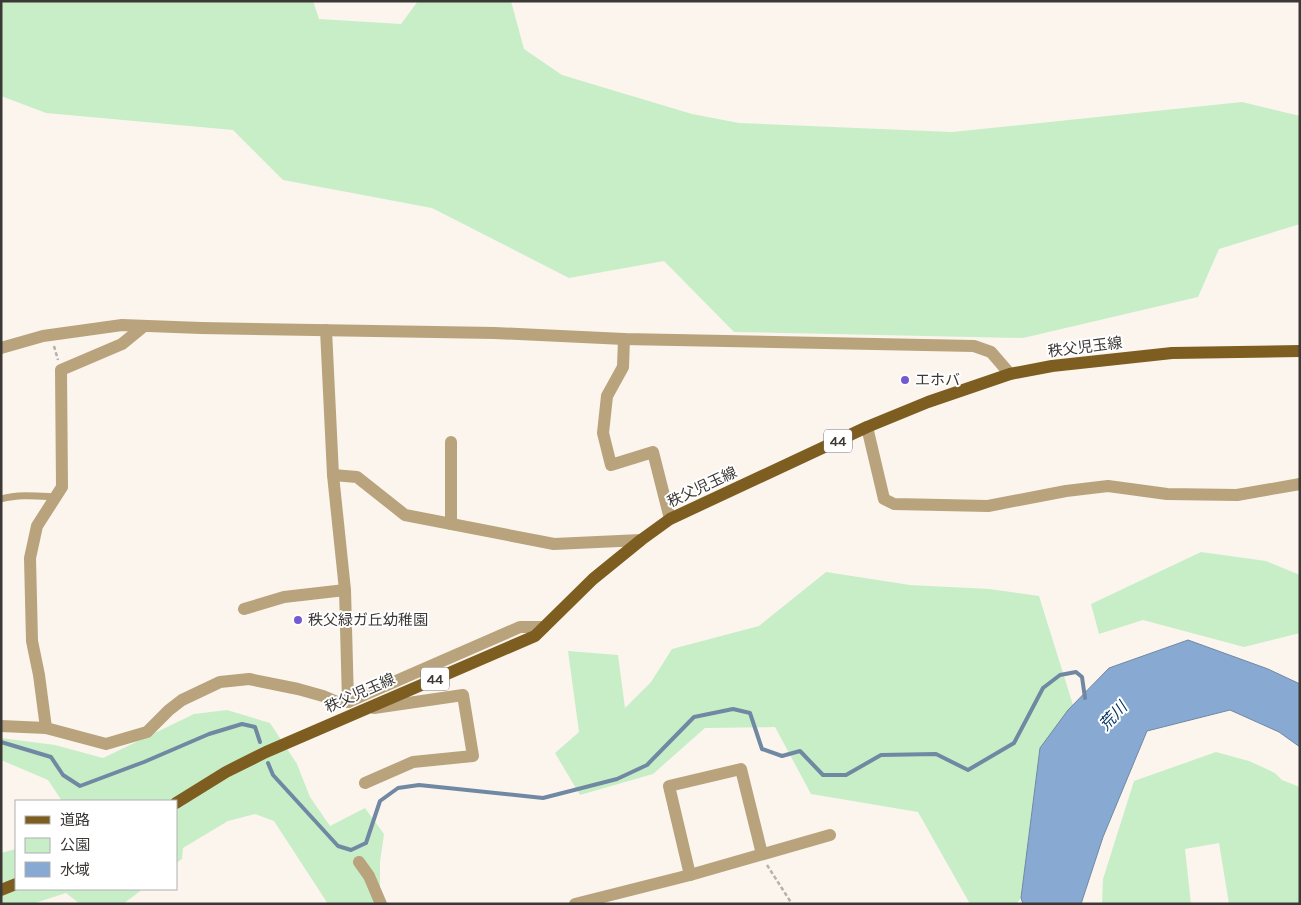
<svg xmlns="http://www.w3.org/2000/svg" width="1301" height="905" font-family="Karla,'Noto Sans JP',sans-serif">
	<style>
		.green { fill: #c8eec8 }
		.water { fill: #88aad2; stroke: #7188a3 }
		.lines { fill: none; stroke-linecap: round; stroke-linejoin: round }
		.stream { stroke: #7188a3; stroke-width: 4 }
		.path { stroke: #b6b1ac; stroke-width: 2.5; stroke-dasharray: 4 2.5; stroke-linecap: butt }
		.service { stroke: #b9a37d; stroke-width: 7 }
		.minor { stroke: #b9a37d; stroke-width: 12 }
		.tertiary { stroke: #b9a37d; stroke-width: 12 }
		.primary { stroke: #7e5e20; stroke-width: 12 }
		.poi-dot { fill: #7459d3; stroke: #fff; stroke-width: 2 }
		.labels { text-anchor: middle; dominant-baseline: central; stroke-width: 4; stroke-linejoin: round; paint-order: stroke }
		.shield { fill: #fff; stroke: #767472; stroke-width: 1 }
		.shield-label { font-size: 14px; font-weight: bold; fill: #3b3836 }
		.street-label { font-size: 15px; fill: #3b3836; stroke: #fff }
		.poi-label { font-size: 15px; fill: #3b3836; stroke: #fff; text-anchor: start }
		.water-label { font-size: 16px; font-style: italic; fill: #013566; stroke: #fff }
	</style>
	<rect width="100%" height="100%" fill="#fbf5ee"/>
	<g class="green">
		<polygon points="1,1 313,1 319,19 401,24 418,1 511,1 524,49 562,75 692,114 739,123 952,132 1242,102 1300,116 1300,224 1219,249 1198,297 1023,338 734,332 664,261 569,278 432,208 283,180 233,130 46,113 1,96"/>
		<polygon points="1201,552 1266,561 1300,575 1300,633 1244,647 1143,620 1099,634 1091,604"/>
		<polygon points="826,572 910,585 989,589 1039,596 1073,705 1040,748 1021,898 1016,904 970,904 918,812 811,794 775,727 705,728 653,774 580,795 555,753 579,732 568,651 618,655 625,708 651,682 672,649 759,626"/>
		<polygon points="227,710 270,723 297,764 310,797 330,826 365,808 384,834 380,862 380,904 328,904 274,821 255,814 228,821 183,848 182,859 176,863 176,801 62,801 48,780 1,760 1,738 55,745 103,758 194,714"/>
		<polygon points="1216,752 1249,761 1275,773 1282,780 1300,787 1300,904 1229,904 1219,843 1185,849 1191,904 1102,904 1103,879 1134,781"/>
		<polygon points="16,849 16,889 143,889 123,904 80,904 66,893 32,904 1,904 1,853"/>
	</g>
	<polygon class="water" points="1188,640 1268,669 1300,684 1300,747 1279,732 1230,710 1147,731 1103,837 1081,904 1023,904 1021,898 1040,748 1068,710 1109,668"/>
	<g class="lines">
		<g class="stream">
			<polyline points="1,742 51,757 63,775 80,786 144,762 209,734 242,724 255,727 260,742"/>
			<polyline points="268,763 273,775 338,846 351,850 366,843 380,801 398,788 419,785 543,798 617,779 647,765 694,717 733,709 750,713 762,749 782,756 800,751 823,775 846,775 881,755 936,754 968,770 1014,743 1043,688 1060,675 1076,672 1082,677 1085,698"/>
		</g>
		<g class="path">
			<polyline points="54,346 58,360"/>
			<polyline points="767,865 792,904"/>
		</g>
		<path class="service" d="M1,499C19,494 37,496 55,497"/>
		<g class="minor">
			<polyline points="326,330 333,475 345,590 348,702"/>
			<polyline points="624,339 623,367 607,396 603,433 611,465 653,452 670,519"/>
			<polyline points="867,427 884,499 894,504 988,506 1066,491 1108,486 1167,494 1237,495 1300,484"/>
			<polyline points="333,475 357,477 405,515 554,544 641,540"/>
			<polyline points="451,524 451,442"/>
			<polyline points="244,609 284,597 345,590"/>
			<polyline points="1,726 46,728 106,744 147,732 169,710 182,700 220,682 249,679 298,689 323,696 337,702 348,702 520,627 544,627"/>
			<polyline points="46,728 39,675 32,641 30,558 37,526 62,487 61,370 122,344 144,326"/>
			<polyline points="365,783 413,762 473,756 463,695 374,708"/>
			<polyline points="359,862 369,876 381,904"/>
			<polyline points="690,875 669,786 741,769 762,854"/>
			<polyline points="575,904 690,875 830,835"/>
		</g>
		<polyline class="tertiary" points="1,348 43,336 122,325 201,328 495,333 624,339 974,346 991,352 1010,374"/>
		<g class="primary">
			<polyline points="176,803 226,772 266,752 535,636 593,579 641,540 670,519 867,427 928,402 1010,374 1052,366 1172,353 1300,351"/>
			<polyline points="1,890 16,884"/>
		</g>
	</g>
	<g class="poi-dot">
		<circle cx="905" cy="380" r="5"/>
		<circle cx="298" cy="620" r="5"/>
	</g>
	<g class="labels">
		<g class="shield">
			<rect x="824" y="429.5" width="28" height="23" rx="4"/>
			<rect x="421" y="667.5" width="28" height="23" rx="4"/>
		</g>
		<g class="shield-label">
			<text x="838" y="441">44</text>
			<text x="435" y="679">44</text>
		</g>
		<g class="street-label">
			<text transform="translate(1085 347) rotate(-7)">秩父児玉線</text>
			<text transform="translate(702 487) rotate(-25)">秩父児玉線</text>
			<text transform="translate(360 693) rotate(-24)">秩父児玉線</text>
		</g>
		<g class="poi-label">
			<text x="915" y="380">エホバ</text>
			<text x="308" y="620">秩父緑ガ丘幼稚園</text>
		</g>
		<g class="water-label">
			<text transform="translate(1113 716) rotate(-47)">荒川</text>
		</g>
	</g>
	<rect width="1301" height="905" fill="none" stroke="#3b3836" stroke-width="5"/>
	<rect x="15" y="800" width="162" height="90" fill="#ffffff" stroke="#b1afaf"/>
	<rect x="25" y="816" width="25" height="8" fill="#7e5e20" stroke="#b1afaf"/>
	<text x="60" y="825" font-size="15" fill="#3b3836">道路</text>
	<rect x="25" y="838" width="25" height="15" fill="#c8eec8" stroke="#b1afaf"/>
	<text x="60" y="850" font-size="15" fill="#3b3836">公園</text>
	<rect x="25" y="862" width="25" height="15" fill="#88aad2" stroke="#b1afaf"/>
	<text x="60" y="875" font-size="15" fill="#3b3836">水域</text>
</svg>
